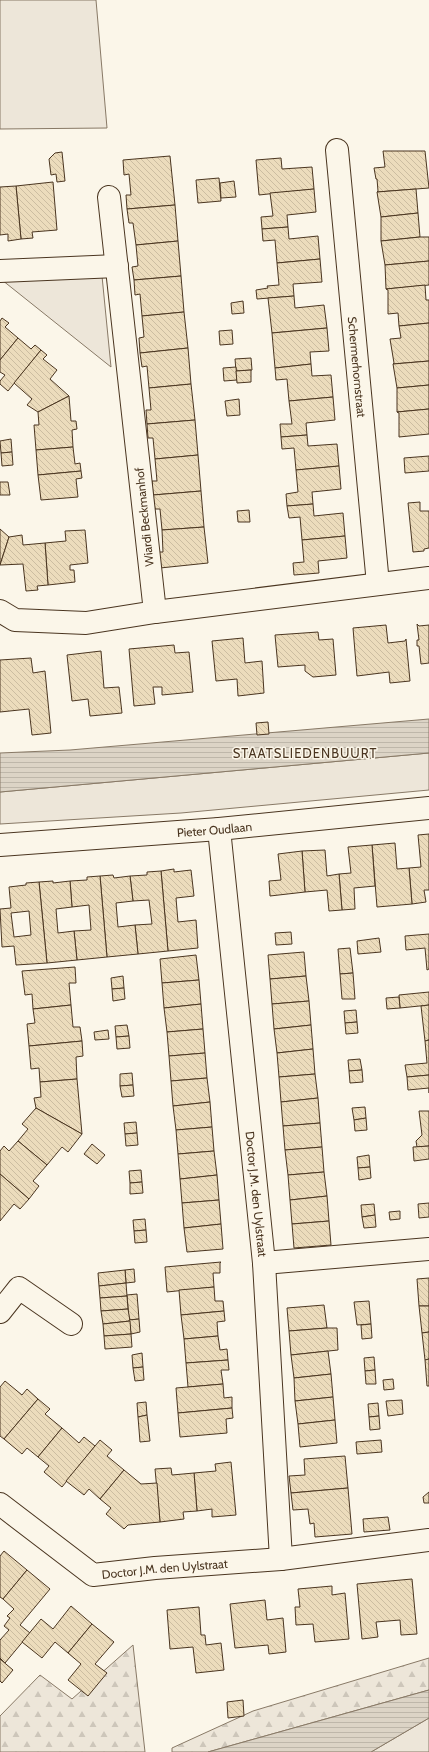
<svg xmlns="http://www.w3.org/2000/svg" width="429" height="1752" font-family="Cabin,sans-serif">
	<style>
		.green { fill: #ede6d9; stroke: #887966 }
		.forest { fill: url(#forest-firs); stroke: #887966 }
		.water { fill: url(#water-rules); stroke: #887966 }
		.building { fill: url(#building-back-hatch); stroke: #4a3520; fill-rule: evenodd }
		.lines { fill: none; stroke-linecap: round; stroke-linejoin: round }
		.street-casing { stroke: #4a3520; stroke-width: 24 }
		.street { stroke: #fbf6e9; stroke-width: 22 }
		.labels { text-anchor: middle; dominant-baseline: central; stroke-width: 3; stroke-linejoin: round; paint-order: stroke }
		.street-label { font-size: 12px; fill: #4a3520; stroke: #fbf6e9 }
		.neighbourhood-label { font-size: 13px; letter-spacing: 1px; fill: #4a3520; stroke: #fbf6e9 }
	</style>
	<defs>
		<pattern id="forest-firs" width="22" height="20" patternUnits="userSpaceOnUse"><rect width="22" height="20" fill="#ede6d9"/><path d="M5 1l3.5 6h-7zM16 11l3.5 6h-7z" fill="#cdc6ba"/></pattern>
		<pattern id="water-rules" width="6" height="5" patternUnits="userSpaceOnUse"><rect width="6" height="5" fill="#dcd4c6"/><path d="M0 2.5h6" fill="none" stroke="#beb7aa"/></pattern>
		<pattern id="building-back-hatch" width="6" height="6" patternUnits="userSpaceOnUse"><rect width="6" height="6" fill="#ecdcbc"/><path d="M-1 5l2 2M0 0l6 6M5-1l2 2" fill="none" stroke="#ccbda1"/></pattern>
	</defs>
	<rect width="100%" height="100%" fill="#fbf6e9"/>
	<g class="green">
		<polygon points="0,0 96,0 107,128 0,129"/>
		<polygon points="102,276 111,367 2,280"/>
		<polygon points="429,753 429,790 181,813 0,824 0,792"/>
		<polygon points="429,1718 429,1752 371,1752"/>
	</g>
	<g class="forest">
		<polygon points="133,1645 145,1752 0,1752 0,1716 40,1675 72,1699"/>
		<polygon points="429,1658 429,1690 208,1752 172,1752 172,1748 253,1711"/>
	</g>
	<g class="water">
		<polygon points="429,719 429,753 0,792 0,753 70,750"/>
		<polygon points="429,1690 429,1718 371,1752 208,1752"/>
	</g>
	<g class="building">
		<polygon points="383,151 425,151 429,188 377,192 378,191 377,179 376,179 374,168 385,167"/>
		<polygon points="62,152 65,181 57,182 56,174 51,175 49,159 55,153"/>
		<polygon points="170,156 175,205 127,209 126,195 131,195 129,174 124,175 123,160"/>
		<polygon points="281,158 282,169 312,167 314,189 259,195 256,160"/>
		<polygon points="219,178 221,201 198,203 196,180"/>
		<polygon points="234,181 236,197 221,198 220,183"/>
		<polygon points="53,182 57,230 32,232 33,238 21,239 16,186"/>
		<polygon points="16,186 21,239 8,241 8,234 0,235 0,187"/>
		<polygon points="314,189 316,212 287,215 288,227 262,229 261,217 273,216 270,193"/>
		<polygon points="416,189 418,213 381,217 377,192"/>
		<polygon points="175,205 178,241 136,245 133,223 129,223 127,209"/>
		<polygon points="418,213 420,237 381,241 381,217"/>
		<polygon points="288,227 289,239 318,236 320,259 277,263 275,240 263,241 262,229"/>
		<polygon points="420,237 429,237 429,261 385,265 381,241"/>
		<polygon points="178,241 181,276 134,280 132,267 138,266 136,245"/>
		<polygon points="320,259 322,282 293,284 294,296 257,299 256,290 268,288 267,286 279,285 277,263"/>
		<polygon points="429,261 429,285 386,289 385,265"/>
		<polygon points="181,276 184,312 142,316 140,294 135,295 134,280"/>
		<polygon points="425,285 426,300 429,300 429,323 399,326 398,313 388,314 388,290 386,289"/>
		<polygon points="294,296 295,308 324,305 327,328 272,333 268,298"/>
		<polygon points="243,301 244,313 232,314 231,303"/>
		<polygon points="184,312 188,348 140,353 139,338 144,337 142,316"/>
		<polygon points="2,318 9,323 5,327 18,338 0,360 0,321"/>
		<polygon points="429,323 429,361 393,364 394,363 390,339 401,338 399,326"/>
		<polygon points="327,328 329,351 310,352 311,364 275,368 272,333"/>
		<polygon points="232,330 233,344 220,345 219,331"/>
		<polygon points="18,338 31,349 35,345 41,350 8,391 0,384 0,381 5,375 0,372 0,360"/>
		<polygon points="188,348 191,384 149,388 147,366 142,367 140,353"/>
		<polygon points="41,350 47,355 43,359 57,370 50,379 69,396 38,412 27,405 32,399 14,383"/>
		<polygon points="251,358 252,370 236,371 235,359"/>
		<polygon points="429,361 429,385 397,388 393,364"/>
		<polygon points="311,364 312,376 331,375 333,397 289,401 287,379 276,380 275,368"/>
		<polygon points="236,367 237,380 224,381 223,368"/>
		<polygon points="251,370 251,382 237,383 236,371"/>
		<polygon points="191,384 195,420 147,424 146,410 151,410 149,388"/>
		<polygon points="429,385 429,409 397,412 397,388"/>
		<polygon points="69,396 71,421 76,421 77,429 72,430 73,447 36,450 34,425 39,425 38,412"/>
		<polygon points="333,397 335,420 306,423 307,435 281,437 280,424 292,424 289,401"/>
		<polygon points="239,399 240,415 227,416 225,401"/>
		<polygon points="429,409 429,434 399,437 399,413 397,412"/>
		<polygon points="195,420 198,455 155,459 153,438 148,438 147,424"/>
		<polygon points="307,435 308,446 337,444 339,466 296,470 294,448 282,449 281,437"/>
		<polygon points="11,439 12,452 1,453 0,441"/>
		<polygon points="73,447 75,464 80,463 81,471 38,475 36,450"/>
		<polygon points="12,452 13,465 2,466 1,453"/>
		<polygon points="198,455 201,491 153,495 152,481 157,481 155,459"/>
		<polygon points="429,456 429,471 405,473 404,458"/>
		<polygon points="339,466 341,489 312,492 313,504 287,506 286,494 298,492 296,470"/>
		<polygon points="81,471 82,478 76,479 78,497 41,500 38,475"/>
		<polygon points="0,482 8,482 10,495 0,495"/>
		<polygon points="201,491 204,527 162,530 160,509 155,509 153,495"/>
		<polygon points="420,502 420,511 429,511 429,548 424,549 424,551 413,552 408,503"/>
		<polygon points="313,504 314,516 343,513 345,536 302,540 300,517 289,518 287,506"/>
		<polygon points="249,510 250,522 238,522 237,511"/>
		<polygon points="204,527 208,563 160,568 159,552 163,552 162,530"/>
		<polygon points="0,529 9,537 0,565"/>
		<polygon points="85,530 88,563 70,565 70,570 74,570 75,582 48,585 45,543 66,541 65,531"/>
		<polygon points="22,535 23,545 45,543 48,585 37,586 38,590 26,591 23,564 0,565 9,537"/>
		<polygon points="345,536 347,558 318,561 319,573 294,575 293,563 304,562 302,540"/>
		<polygon points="417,624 419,626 429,625 429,663 421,664 419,646 417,646 417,640 419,640"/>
		<polygon points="386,625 388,643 405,641 406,639 410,681 390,683 389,672 357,676 353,628"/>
		<polygon points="318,632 319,640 333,639 336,675 313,677 305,671 305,665 278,667 275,635"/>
		<polygon points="243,638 245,663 262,661 264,693 238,696 237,679 216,681 212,641"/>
		<polygon points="174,645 175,653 189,652 193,692 162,695 162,687 153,687 155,704 134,706 129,649"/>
		<polygon points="101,651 104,688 119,687 122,713 90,716 88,699 72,701 67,655"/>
		<polygon points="31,658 33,673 45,671 51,733 32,735 29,709 0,712 0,660"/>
		<polygon points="268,722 269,734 257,735 256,723"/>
		<polygon points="429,834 429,890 424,890 426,902 412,904 409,868 421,867 418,835"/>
		<polygon points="395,843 397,869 409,868 412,904 377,907 372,845"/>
		<polygon points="372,845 375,886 354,888 355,909 342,910 339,874 351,873 348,847"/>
		<polygon points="325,850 327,876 339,874 342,910 329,911 327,890 305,892 302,851"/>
		<polygon points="302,851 305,892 270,896 269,881 281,880 278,854"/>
		<polygon points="174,869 174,872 191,870 194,896 176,898 178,922 196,920 198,948 168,951 161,871"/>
		<polygon points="161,871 168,951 138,954 135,925 152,924 149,900 133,901 130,876 147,875 147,872"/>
		<polygon points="113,875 114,878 130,876 133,901 116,903 118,927 135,925 138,954 107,957 100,876"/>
		<polygon points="100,876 107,957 77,960 74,931 91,930 89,905 72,907 70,881 87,880 87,877"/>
		<polygon points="53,881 53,883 70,881 72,907 56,909 58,933 74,931 77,960 47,963 39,882"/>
		<path d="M39,882L47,963L16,965L14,946L2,947L0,909L11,908L9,887L26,885V883ZM29,911L31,935L14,937L11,913Z"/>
		<polygon points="291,932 292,944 276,945 275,933"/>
		<polygon points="429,934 429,969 427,970 425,948 406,950 405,936"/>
		<polygon points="379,938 381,952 358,954 357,941"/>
		<polygon points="350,948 353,973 340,974 338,949"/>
		<polygon points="304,952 306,976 270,979 268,955"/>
		<polygon points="196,955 199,980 162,983 160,959"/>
		<polygon points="75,967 76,983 69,983 71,1005 33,1009 32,994 25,995 22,971"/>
		<polygon points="353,973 355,999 342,999 340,974"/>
		<polygon points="123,976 124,988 112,989 111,978"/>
		<polygon points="306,976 309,1001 272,1004 270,979"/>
		<polygon points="199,980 201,1004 164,1008 162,983"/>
		<polygon points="124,988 125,999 113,1001 112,989"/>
		<polygon points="429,992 429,1005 400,1008 399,995"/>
		<polygon points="399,997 400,1008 387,1009 386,998"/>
		<polygon points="309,1001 311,1025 274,1029 272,1004"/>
		<polygon points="201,1004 203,1029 167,1032 164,1008"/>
		<polygon points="71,1005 73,1027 80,1027 82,1041 29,1046 27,1024 35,1023 33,1009"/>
		<polygon points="429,1005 429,1040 425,1041 421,1006"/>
		<polygon points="356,1010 357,1022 345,1023 344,1011"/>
		<polygon points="357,1022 358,1033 346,1034 345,1023"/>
		<polygon points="127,1025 129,1036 116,1037 115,1026"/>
		<polygon points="311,1025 313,1049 277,1053 274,1029"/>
		<polygon points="203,1029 205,1053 169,1056 167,1032"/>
		<polygon points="108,1030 109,1039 95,1040 94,1032"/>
		<polygon points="129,1036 130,1048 117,1049 116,1037"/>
		<polygon points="429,1040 429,1075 407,1077 405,1065 427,1063 425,1041"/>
		<polygon points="82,1041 83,1056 76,1057 77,1079 40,1082 39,1068 31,1069 29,1046"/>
		<polygon points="313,1049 315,1074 279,1077 277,1053"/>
		<polygon points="205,1053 207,1078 171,1081 169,1056"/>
		<polygon points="360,1059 362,1070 349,1071 348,1060"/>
		<polygon points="362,1070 363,1082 350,1083 349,1071"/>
		<polygon points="132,1073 133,1085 120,1086 120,1074"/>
		<polygon points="315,1074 318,1098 281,1102 279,1077"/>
		<polygon points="429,1075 429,1093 429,1088 408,1090 407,1077"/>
		<polygon points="207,1078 210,1102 173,1106 171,1081"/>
		<polygon points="77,1079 82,1134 36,1108 34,1098 41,1097 40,1082"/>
		<polygon points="133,1085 134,1096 122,1097 120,1086"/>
		<polygon points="318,1098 320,1123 283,1126 281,1102"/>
		<polygon points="210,1102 212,1127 176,1130 173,1106"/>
		<polygon points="365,1107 366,1118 354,1120 352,1108"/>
		<polygon points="36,1108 82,1134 68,1152 62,1147 47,1165 18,1141 28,1129 22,1124"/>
		<polygon points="419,1111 429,1111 429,1146 417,1147 416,1141 422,1135"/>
		<polygon points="366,1118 367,1130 355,1131 354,1120"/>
		<polygon points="136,1122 137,1133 125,1134 124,1123"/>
		<polygon points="320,1123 322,1147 285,1150 283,1126"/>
		<polygon points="212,1127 214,1151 178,1154 176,1130"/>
		<polygon points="137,1133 138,1145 126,1146 125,1134"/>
		<polygon points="18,1141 47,1165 33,1181 39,1186 29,1199 0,1174 0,1151 4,1146 9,1151"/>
		<polygon points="92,1144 105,1155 97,1164 84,1154"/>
		<polygon points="429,1146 429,1159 414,1161 413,1147"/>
		<polygon points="322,1147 324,1172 288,1175 285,1150"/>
		<polygon points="214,1151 217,1175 180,1179 178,1154"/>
		<polygon points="369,1155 370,1167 358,1168 357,1157"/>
		<polygon points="370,1167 371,1178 359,1180 358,1168"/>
		<polygon points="141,1170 142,1182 130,1183 129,1171"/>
		<polygon points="324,1172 327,1196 290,1200 288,1175"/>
		<polygon points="0,1174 29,1199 20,1209 14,1204 0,1221"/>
		<polygon points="217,1175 219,1200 182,1203 180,1179"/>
		<polygon points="142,1182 143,1193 130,1194 130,1183"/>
		<polygon points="327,1196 329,1221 292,1224 290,1200"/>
		<polygon points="219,1200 221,1224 184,1228 182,1203"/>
		<polygon points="429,1203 429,1217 419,1218 418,1204"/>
		<polygon points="374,1204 375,1215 362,1217 361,1205"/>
		<polygon points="400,1211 400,1219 390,1220 389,1212"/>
		<polygon points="375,1215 376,1227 364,1228 362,1217"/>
		<polygon points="145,1219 146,1230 134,1231 133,1220"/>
		<polygon points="329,1221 331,1245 294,1248 292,1224"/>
		<polygon points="221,1224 223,1249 187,1252 184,1228"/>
		<polygon points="146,1230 147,1242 135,1243 134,1231"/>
		<polygon points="221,1262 220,1263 220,1273 213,1273 214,1287 167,1292 165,1267"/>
		<polygon points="134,1269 135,1282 126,1283 125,1270"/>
		<polygon points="125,1270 126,1283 99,1286 98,1273"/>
		<polygon points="429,1278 429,1306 419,1306 417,1279"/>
		<polygon points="126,1283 127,1296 100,1298 99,1286"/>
		<polygon points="214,1287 215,1301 223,1301 224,1311 181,1315 179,1290"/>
		<polygon points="137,1294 139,1319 129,1320 127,1295"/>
		<polygon points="127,1296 128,1309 101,1311 100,1298"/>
		<polygon points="369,1301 371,1324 357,1325 354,1302"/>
		<polygon points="324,1305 327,1328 289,1331 287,1308"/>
		<polygon points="419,1306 429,1306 429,1332 422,1333"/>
		<polygon points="128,1309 130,1321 103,1324 101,1311"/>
		<polygon points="224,1311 225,1321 217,1322 218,1336 184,1339 181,1315"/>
		<polygon points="139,1319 140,1332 131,1334 129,1320"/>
		<polygon points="130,1321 131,1334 104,1336 103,1324"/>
		<polygon points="371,1324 372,1338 362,1339 361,1325"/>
		<polygon points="327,1328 337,1328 338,1350 291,1355 289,1331"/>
		<polygon points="429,1332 429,1359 425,1360 422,1333"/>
		<polygon points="131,1334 132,1347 105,1349 104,1336"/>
		<polygon points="218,1336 220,1350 227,1349 228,1360 186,1363 184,1339"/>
		<polygon points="328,1351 331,1374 294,1378 291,1355"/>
		<polygon points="142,1353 143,1367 133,1368 132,1355"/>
		<polygon points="374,1357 375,1370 365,1371 364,1358"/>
		<polygon points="429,1359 429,1386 427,1386 425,1360"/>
		<polygon points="228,1360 229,1370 221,1370 223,1384 188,1387 186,1363"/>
		<polygon points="143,1367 144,1380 135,1381 133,1368"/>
		<polygon points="375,1370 376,1384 366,1384 365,1371"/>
		<polygon points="331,1374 333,1397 295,1401 294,1378"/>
		<polygon points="393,1379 394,1389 384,1390 383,1380"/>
		<polygon points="5,1381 22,1395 27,1389 38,1399 4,1439 0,1436 0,1387"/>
		<polygon points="223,1384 224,1398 232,1397 232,1408 178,1413 176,1388"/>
		<polygon points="333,1397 335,1420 298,1424 295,1401"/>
		<polygon points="38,1399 50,1409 45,1414 62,1428 38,1457 27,1448 22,1454 4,1439"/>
		<polygon points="402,1400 403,1414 388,1416 386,1401"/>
		<polygon points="146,1402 147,1415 138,1417 137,1403"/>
		<polygon points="378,1403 379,1416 369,1417 368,1404"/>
		<polygon points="232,1408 233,1418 226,1419 227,1433 180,1437 178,1413"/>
		<polygon points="147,1415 150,1441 140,1442 138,1417"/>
		<polygon points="379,1416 380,1429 370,1430 369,1417"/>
		<polygon points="335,1420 337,1443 300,1447 298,1424"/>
		<polygon points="62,1428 79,1443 84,1437 95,1446 62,1487 44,1472 49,1466 38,1457"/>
		<polygon points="100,1440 112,1450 107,1456 124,1470 100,1499 89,1489 84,1495 66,1481"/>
		<polygon points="381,1440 382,1452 357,1454 356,1442"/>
		<polygon points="345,1456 348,1488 291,1493 289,1476 305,1475 304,1459"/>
		<polygon points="231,1462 236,1515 212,1517 212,1509 197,1511 194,1473 216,1471 215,1464"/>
		<polygon points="171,1468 172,1475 194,1473 197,1511 183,1512 184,1519 160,1522 155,1469"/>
		<polygon points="124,1470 141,1484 157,1483 160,1522 128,1525 124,1529 106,1514 111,1508 100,1499"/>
		<polygon points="348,1488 352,1534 315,1537 314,1523 310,1524 308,1509 293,1510 291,1493"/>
		<polygon points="429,1492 429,1503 424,1503 423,1497"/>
		<polygon points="388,1517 390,1530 364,1532 363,1519"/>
		<polygon points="4,1551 27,1570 3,1599 0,1597 0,1556"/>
		<polygon points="27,1570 50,1589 20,1625 30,1633 5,1663 0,1658 0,1640 9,1630 4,1626 10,1618 7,1616 14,1609 3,1599"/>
		<polygon points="412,1579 417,1634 401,1635 400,1620 376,1622 378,1637 362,1639 357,1584"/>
		<polygon points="332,1586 332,1595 345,1593 349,1639 315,1642 313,1624 296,1625 295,1607 300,1607 298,1589"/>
		<polygon points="265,1600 267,1620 283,1618 286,1652 269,1654 268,1645 235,1648 230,1604"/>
		<polygon points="71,1606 92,1624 68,1653 55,1642 42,1658 22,1642 41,1619 53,1629"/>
		<polygon points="199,1607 201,1635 205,1635 206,1645 221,1643 224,1670 196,1673 193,1647 170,1649 167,1610"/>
		<polygon points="92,1624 114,1642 95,1664 107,1673 88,1696 68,1680 81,1664 68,1653"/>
		<polygon points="0,1659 13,1670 2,1683 0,1681"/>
		<polygon points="243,1700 244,1716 228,1718 227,1702"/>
	</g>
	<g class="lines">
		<defs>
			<g id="street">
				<path id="s1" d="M337,150L378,584"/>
				<polyline points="0,271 117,266"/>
				<polyline points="0,611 15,620 86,623 155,612 109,197"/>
				<polyline points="155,612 429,578"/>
				<path id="s2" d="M219,829L264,1263L281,1559"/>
				<path id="s3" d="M0,845L219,829L429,808"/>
				<polyline points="264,1263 429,1249"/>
				<polyline points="0,1312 19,1288 71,1324"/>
				<path id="s4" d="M0,1504L93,1575L155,1568L281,1559L429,1540"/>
			</g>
		</defs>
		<use href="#street" class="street-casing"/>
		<use href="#street" class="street"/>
	</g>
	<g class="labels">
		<g class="street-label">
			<text stroke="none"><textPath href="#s1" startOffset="218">Schermerhornstraat</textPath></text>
			<text transform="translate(144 517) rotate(-96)">Wiardi Beckmanhof</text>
			<text stroke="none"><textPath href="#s3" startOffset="215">Pieter Oudlaan</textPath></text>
			<text stroke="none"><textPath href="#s2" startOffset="367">Doctor J.M. den Uylstraat</textPath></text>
			<text stroke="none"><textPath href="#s4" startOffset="189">Doctor J.M. den Uylstraat</textPath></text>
		</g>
		<g class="neighbourhood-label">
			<text x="305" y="753">STAATSLIEDENBUURT</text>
		</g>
	</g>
</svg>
